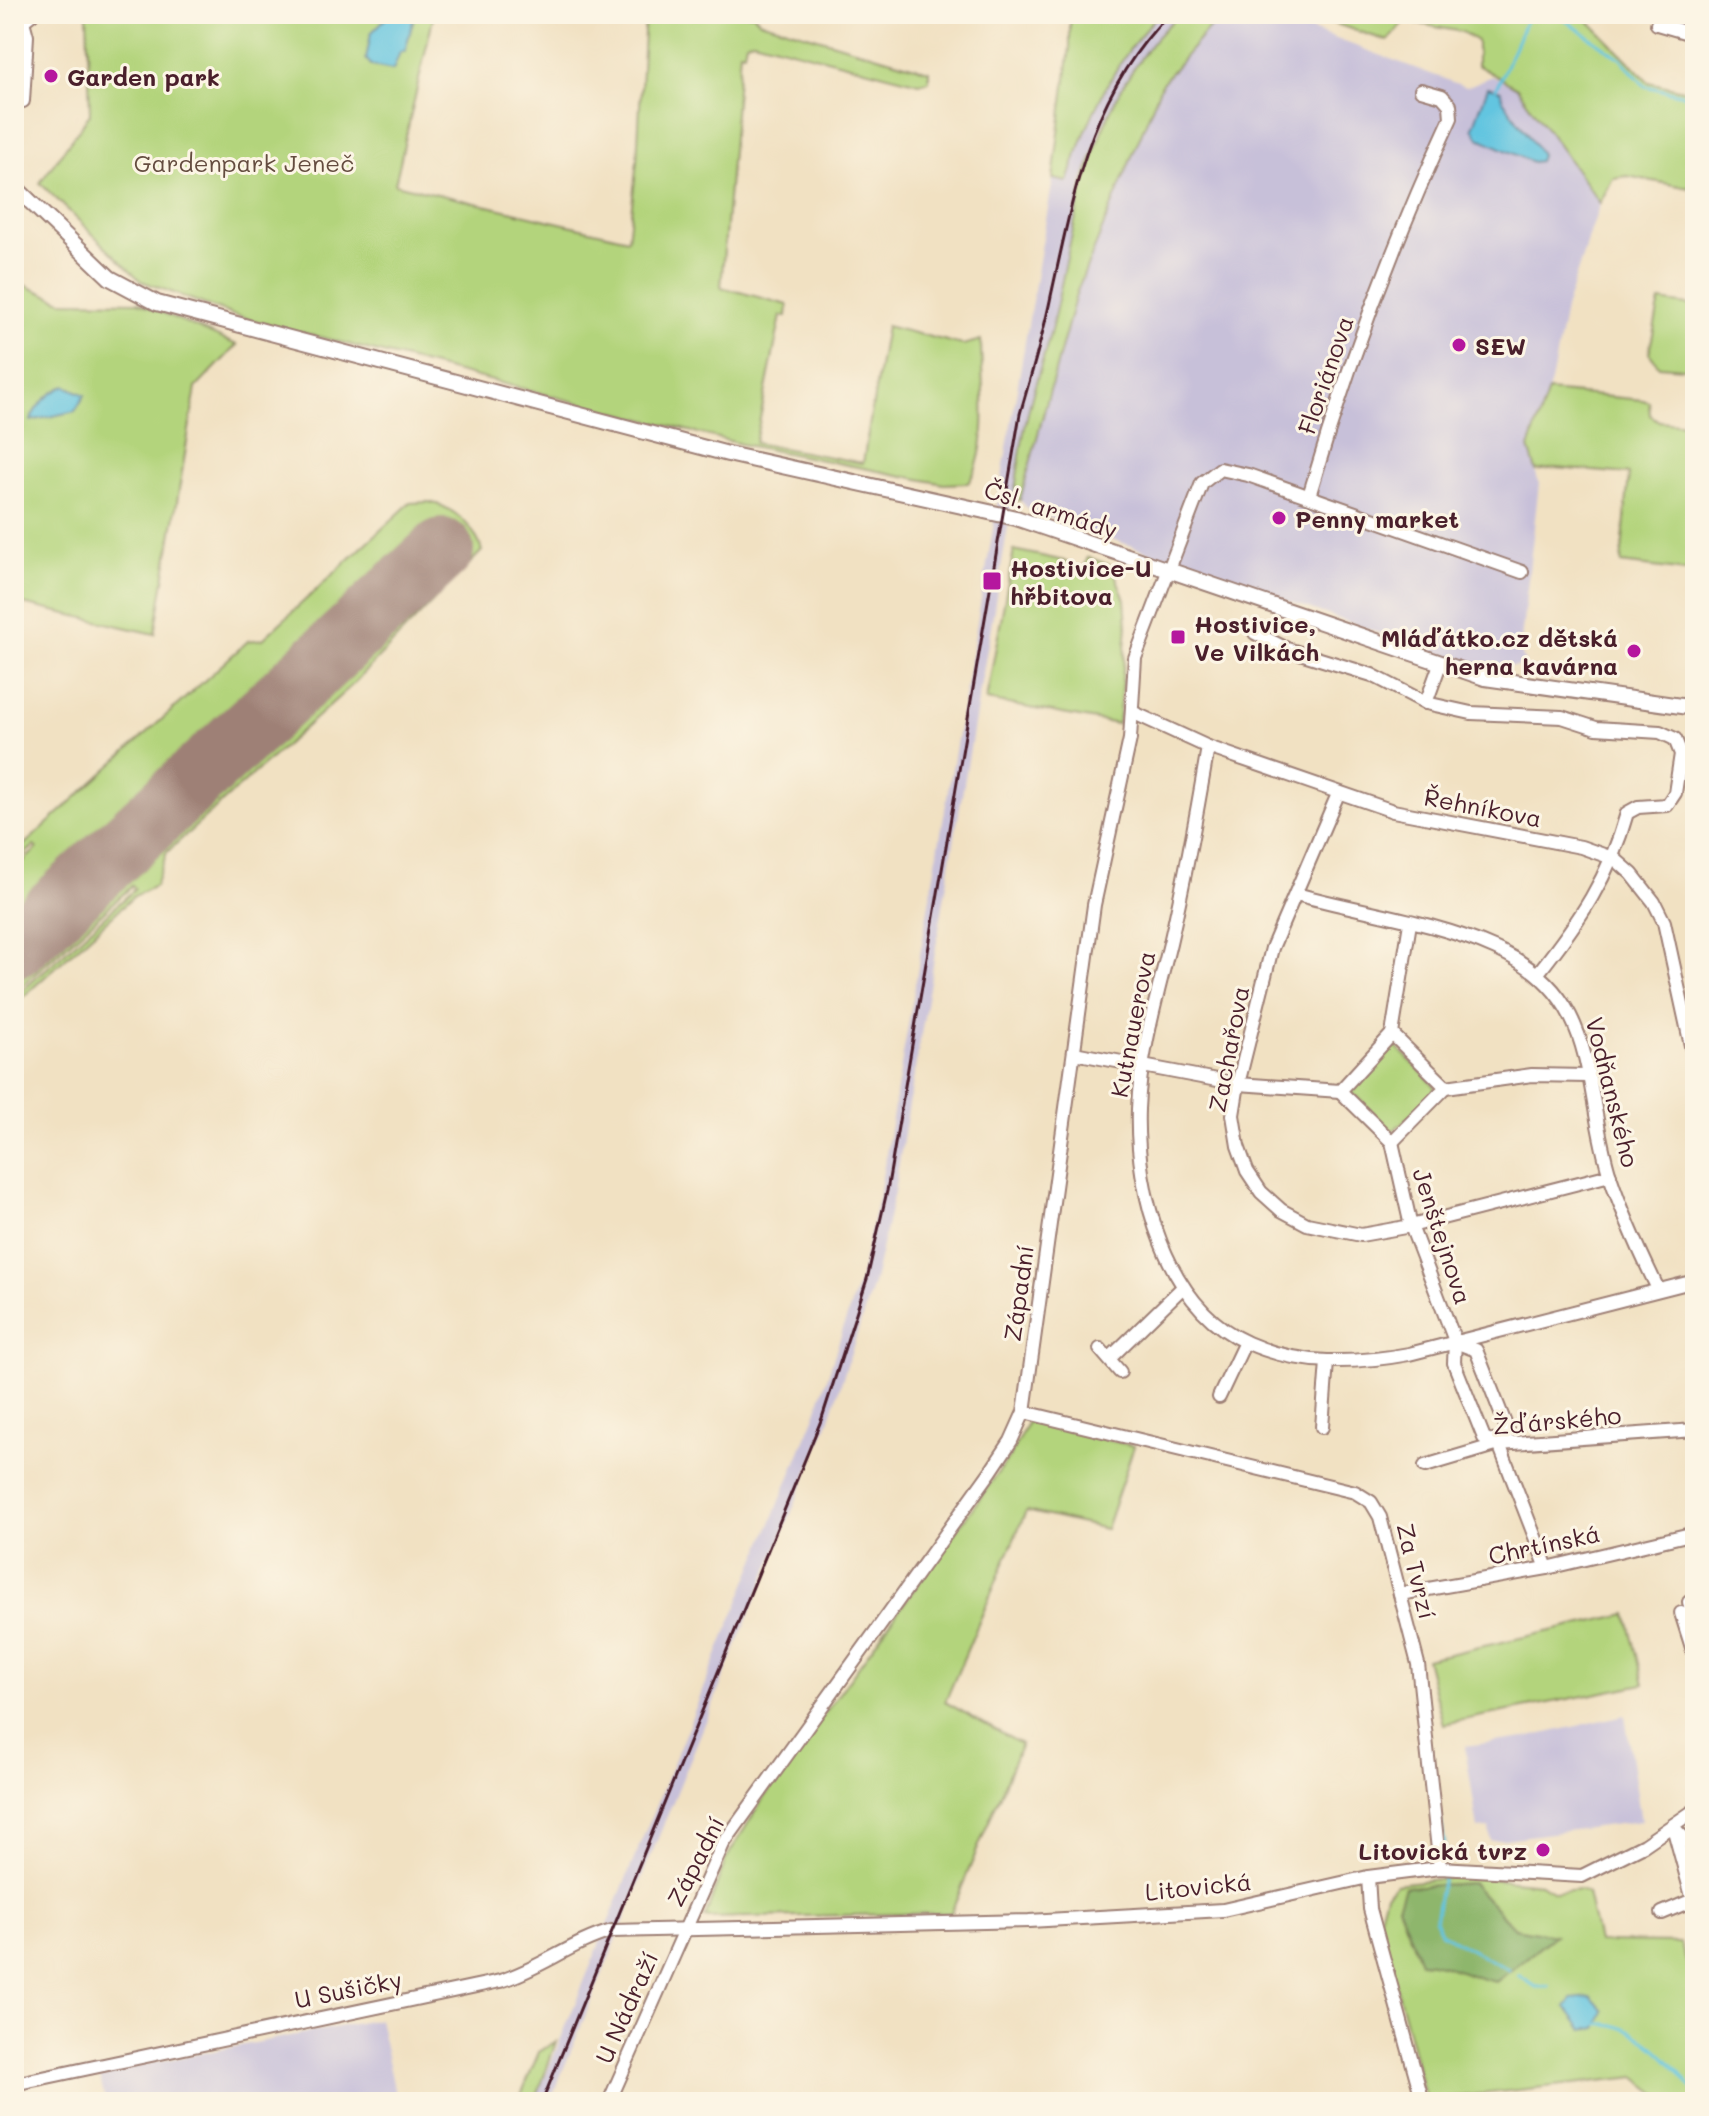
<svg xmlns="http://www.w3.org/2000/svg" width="1709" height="2116" font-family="Mali,sans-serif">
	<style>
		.industrial { fill: #c7c0d9 }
		.green { fill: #b3d47c; stroke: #7e7a54; stroke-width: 2 }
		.forest { fill: #8eb66c; stroke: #6c6a4c; stroke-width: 2 }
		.water { fill: #62c5e0; stroke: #567286; stroke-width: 2 }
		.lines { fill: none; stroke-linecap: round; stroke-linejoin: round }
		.stream { stroke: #62c5e0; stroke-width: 3 }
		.runway { stroke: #9e8076; stroke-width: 64 }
		.minor-casing { stroke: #9e8076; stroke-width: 16 }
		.major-casing { stroke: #9e8076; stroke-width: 18 }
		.minor { stroke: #fff; stroke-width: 12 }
		.major { stroke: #fff; stroke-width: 14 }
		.rail { stroke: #4a1f2b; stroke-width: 3 }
		.poi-dot { fill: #b5179e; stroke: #fcf5e5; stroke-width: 3 }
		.labels { text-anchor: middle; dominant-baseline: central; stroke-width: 6; stroke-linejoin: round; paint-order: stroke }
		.poi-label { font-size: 24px; font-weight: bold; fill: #4a1f2b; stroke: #fcf5e5; text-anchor: start }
		.park-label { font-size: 24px; fill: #644c3f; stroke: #fcf5e5 }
		.street-label { font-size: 24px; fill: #4a1f2b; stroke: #fcf5e5 }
	</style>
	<rect width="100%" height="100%" fill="#fcf5e5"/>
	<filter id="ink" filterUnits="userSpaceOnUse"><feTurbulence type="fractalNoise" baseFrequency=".0125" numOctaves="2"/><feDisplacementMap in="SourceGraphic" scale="16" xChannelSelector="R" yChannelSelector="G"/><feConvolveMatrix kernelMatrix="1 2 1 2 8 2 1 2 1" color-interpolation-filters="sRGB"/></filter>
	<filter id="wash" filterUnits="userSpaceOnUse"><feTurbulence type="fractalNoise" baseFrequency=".006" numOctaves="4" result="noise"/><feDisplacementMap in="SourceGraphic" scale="32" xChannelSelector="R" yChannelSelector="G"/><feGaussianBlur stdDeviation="1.8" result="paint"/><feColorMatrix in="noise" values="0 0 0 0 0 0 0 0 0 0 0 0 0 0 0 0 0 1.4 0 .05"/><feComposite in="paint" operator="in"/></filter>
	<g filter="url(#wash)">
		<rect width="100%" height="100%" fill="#f1e1c2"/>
		<g class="industrial">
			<polygon points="1159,14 1179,14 1140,59 1101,127 1082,185 1053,321 1027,416 894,1192 874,1281 829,1421 550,2102 535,2102 815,1415 860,1277 880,1189 1053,179 1068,181 1100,95 1128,50"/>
			<polygon points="1269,14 1466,87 1492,76 1517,88 1600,203 1565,309 1551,382 1529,448 1539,484 1520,649 1526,666 1490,666 1439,654 1029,510 1020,500 1077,291 1162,83 1218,15"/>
			<polygon points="1625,1715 1641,1821 1491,1841 1489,1828 1478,1829 1465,1746 1525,1738"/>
			<polygon points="379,2019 397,2102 106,2102 98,2073"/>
		</g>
		<g class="green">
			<path d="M87,14H434L395,184L628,239L637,161L645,14H753L760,21L929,71V81L919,83L753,40L746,42L744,52L740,51L721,287L788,305L787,316H781L755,443L863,463L886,326L963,345L981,340C981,380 992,451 968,483L944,484L741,444L233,315L141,281L40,183L90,114Z"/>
			<path d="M1070,14H1159C1113,62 1087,119 1068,182L1053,179L1070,47Z"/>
			<path d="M1179,14H1221L1162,83L1077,291L1020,500L1013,501C1018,473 1021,444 1027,417C1034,383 1047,351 1054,317C1079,207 1092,95 1179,14Z"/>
			<polygon points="1305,14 1582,14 1649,82 1695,93 1695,189 1627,176 1613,178 1600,203 1517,88 1477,65 1477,41 1462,32 1405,21 1388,41"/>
			<polygon points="14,281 62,301 138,302 237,345 196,388 155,634 14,602"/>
			<polygon points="1660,301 1695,306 1695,369 1659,366 1649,353"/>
			<polygon points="1548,391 1643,400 1649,402 1650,415 1659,421 1695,425 1695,572 1621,563 1629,474 1556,468 1536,471 1529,448"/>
			<path d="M429,502C454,507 475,527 482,551L351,686L167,852L155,886L134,896L14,1005V998L135,889L132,886L14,993V869L37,849L34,846L14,864V854L248,641L263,639L410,503Z"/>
			<polygon points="1014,550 1069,562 1069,569 1074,570 1079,566 1084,568 1088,557 1112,566 1125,600 1127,626 1118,724 986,700"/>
			<polygon points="1392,1046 1397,1047 1435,1086 1434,1093 1393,1131 1348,1090 1386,1047"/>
			<polygon points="1028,1421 1134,1446 1106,1529 1026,1511 945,1702 1021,1744 951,1913 705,1918 726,1859 763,1799 1010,1456"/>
			<polygon points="1627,1614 1644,1684 1443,1724 1426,1659"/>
			<polygon points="1465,1876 1540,1884 1554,1892 1580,1889 1587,1893 1598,1942 1680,1943 1688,1967 1695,1969 1695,2102 1665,2099 1636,2077 1426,2100 1379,1919 1386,1894 1396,1884"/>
			<polygon points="556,2042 535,2102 518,2102 539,2052"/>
		</g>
		<path class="forest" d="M1472,1883L1514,1928L1555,1935L1496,1982C1469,1977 1448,1963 1420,1962L1398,1906L1405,1887Z"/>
		<g class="water">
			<polygon points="390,14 415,14 405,51 400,52 393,70 372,66 366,59 371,33"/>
			<polygon points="1488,87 1501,91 1503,100 1541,154 1539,161 1532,162 1479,138 1473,128"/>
			<path d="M66,386L85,395L75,411L31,421C33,408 53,389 66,386Z"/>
			<polygon points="1591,1997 1604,2011 1597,2028 1583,2030 1566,2007 1572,1999"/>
		</g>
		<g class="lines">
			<g class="stream">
				<polyline points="1548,14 1562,18 1620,58 1645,86 1680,94 1695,101"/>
				<polyline points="1496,89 1529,14"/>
				<polyline points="1440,1817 1447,1859"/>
				<polyline points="1443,1877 1435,1920 1441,1933 1509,1970"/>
				<polyline points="1518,1975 1536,1987 1549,1987"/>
				<path d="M1595,2024C1636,2020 1672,2062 1695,2092"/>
			</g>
			<polyline class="runway" points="14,947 442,550"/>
		</g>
	</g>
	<g filter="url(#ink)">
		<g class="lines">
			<defs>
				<g id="minor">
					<polyline points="14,20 23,21 32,14"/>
					<polyline points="23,21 27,36 23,101"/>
					<polyline points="1657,24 1695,35"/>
					<path d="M1309,496C1347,366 1394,241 1451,118L1450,105L1442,96L1421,90"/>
					<path d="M1255,633L1287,649L1372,675L1426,703L1471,713L1562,717L1596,728L1660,732L1675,739L1681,754L1675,793L1667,805L1638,807L1627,813C1609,878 1580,920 1538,973"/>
					<polyline points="1426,703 1440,664"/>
					<polyline points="1132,712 1208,747 1393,811 1581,847 1615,859 1632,874 1654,902 1664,922 1695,1064"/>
					<path d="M1208,747C1197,813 1185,878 1170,943C1157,997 1140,1054 1138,1109C1135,1191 1166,1307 1248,1343C1299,1366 1355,1364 1409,1354L1695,1281"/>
					<polyline points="1338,794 1272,948 1238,1084 1233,1115 1238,1146 1247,1171 1261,1192 1281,1210 1307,1224 1361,1235 1411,1226 1610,1175"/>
					<path d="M1296,894C1361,912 1434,921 1496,949C1602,997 1581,1083 1610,1176C1623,1215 1640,1252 1658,1289"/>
					<polygon points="1392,1034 1446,1087 1392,1142 1340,1091"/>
					<polyline points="1392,1034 1410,923"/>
					<polyline points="1074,1053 1238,1084 1340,1091"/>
					<polyline points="1446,1087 1532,1075 1587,1076"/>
					<polyline points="1392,1142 1411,1226 1455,1341 1454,1363 1484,1438 1499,1444 1547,1568"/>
					<polyline points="1455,1342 1476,1350 1508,1431 1499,1444"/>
					<polyline points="1100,1349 1120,1372"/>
					<polyline points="1109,1359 1182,1288"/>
					<polyline points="1219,1397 1245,1342"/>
					<polyline points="1024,1412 1355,1492 1371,1502 1380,1517 1418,1664 1440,1868"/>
					<polyline points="1322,1427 1327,1362"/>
					<polyline points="1425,1466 1499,1444 1695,1430"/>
					<polyline points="1400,1594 1547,1568 1695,1533"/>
					<polyline points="1689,1602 1695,1628"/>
					<polyline points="1681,1613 1695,1657"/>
					<polyline points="1673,1827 1689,1843 1695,1841"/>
					<polyline points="1368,1877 1370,1909 1423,2102"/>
					<polyline points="1662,1913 1693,1900 1673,1827"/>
					<path d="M14,2084L500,1981C540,1969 572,1942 612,1931L1029,1921L1223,1910L1368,1877L1440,1868L1582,1876L1644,1845L1695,1810"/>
					<polyline points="609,2102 723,1844 991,1471 1011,1441 1024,1412 1094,905 1130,739 1135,658 1202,483 1220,469 1248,475 1522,572"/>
				</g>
				<polyline id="major" points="14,186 110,278 157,303 728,454 1016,518 1485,678 1695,708"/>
			</defs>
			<use href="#minor" class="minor-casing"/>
			<use href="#major" class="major-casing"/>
			<use href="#minor" class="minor"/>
			<use href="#major" class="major"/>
			<path class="rail" d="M542,2102L822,1418L867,1279L887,1191L1020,414C1031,375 1043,336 1051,296C1075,188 1089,97 1169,14"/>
		</g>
	</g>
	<g class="poi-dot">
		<circle cx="51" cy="76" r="8"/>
		<circle cx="1459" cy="345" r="8"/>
		<circle cx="1279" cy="518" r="8"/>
		<rect x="982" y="571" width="20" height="20" rx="4"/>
		<rect x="1170" y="629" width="16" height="16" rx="4"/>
		<circle cx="1634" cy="651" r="8"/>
		<circle cx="1543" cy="1850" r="8"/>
	</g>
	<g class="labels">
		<g class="poi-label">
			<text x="67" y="76">Garden park</text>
			<text x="1475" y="345">SEW</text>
			<text x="1295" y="518">Penny market</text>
			<text x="1010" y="567">Hostivice-U<tspan x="1010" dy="28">hřbitova</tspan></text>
			<text x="1194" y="623">Hostivice,<tspan x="1194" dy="28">Ve Vilkách</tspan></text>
			<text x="1618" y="637" text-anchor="end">Mláďátko.cz dětská<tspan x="1618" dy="28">herna kavárna</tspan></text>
			<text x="1527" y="1850" text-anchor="end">Litovická tvrz</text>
		</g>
		<g class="park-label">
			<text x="244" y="162">Gardenpark Jeneč</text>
		</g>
		<g class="street-label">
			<text transform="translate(1325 375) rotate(-71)">Floriánova</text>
			<text transform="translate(1051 509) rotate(18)">Čsl. armády</text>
			<text transform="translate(1483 807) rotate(11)">Řehníkova</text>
			<text transform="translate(1132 1024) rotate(-79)">Kutnauerova</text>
			<text transform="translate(1228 1049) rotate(-79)">Zachařova</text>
			<text transform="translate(1613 1092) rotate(76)">Vodňanského</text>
			<text transform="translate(1443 1236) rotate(72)">Jenštejnova</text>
			<text transform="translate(1018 1293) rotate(-82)">Západní</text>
			<text transform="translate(1557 1420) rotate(-5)">Žďárského</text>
			<text transform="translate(1544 1544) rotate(-12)">Chrtínská</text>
			<text transform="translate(1417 1571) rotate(76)">Za Tvrzí</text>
			<text transform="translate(695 1861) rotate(-63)">Západní</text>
			<text transform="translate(1198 1886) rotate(-6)">Litovická</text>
			<text transform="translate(348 1989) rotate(-11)">U Sušičky</text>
			<text transform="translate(626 2007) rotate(-66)">U Nádraží</text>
		</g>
	</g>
	<rect width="1709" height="2116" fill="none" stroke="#fcf5e5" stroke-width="48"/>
</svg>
